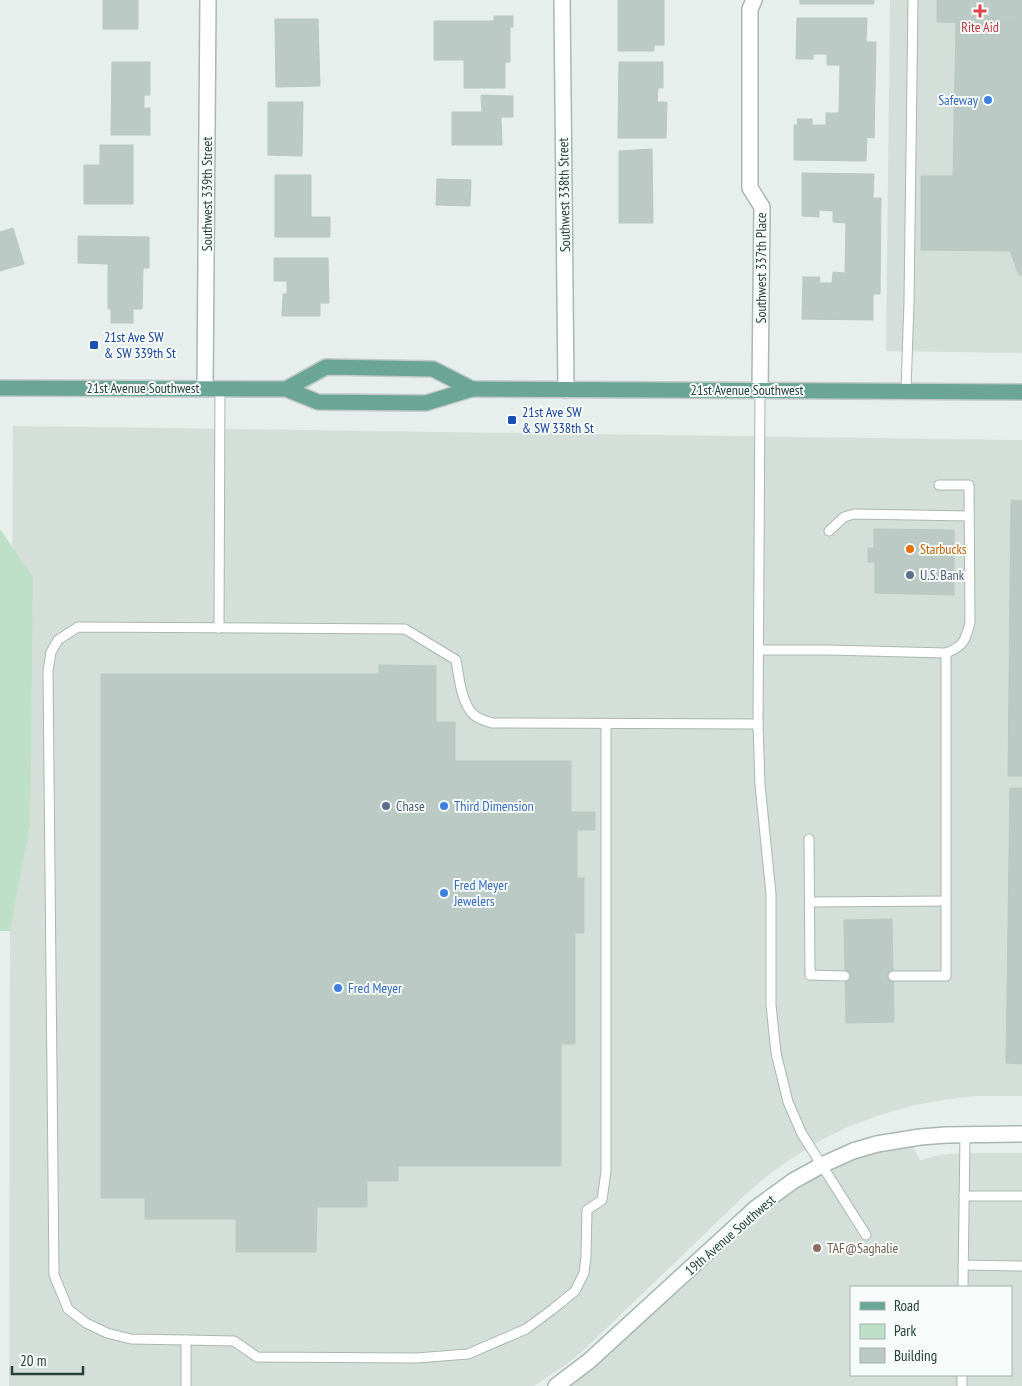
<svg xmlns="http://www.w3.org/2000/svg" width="1022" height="1386" font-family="'PT Sans Narrow',sans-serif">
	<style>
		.built { fill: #d4dfda; fill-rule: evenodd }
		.green { fill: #bfe0c8 }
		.building { fill: #bbcac4; stroke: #b8c9c2 }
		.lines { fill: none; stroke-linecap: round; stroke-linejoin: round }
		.lane-casing { stroke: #a8b8b2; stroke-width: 11 }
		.street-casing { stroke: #a8b8b2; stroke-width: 18 }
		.primary-casing { stroke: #c2cac8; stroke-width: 18 }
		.lane { stroke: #fff; stroke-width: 9 }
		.street { stroke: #fff; stroke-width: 15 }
		.primary { stroke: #6aa596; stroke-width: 15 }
		.health-dot { fill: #e0444e; stroke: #f7fbf9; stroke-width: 2 }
		.shop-dot { fill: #3f7fe0; stroke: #f7fbf9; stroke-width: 2 }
		.transit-dot { fill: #1a4fb4; stroke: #f7fbf9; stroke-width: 2 }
		.food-dot { fill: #e8710a; stroke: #f7fbf9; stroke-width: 2 }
		.service-dot { fill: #5c6f8a; stroke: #f7fbf9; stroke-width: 2 }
		.education-dot { fill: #8d6e63; stroke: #f7fbf9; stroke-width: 2 }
		.labels { text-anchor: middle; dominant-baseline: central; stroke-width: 4; stroke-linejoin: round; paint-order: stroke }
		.health-label { font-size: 14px; fill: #be3a42; stroke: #f7fbf9 }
		.shop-label { font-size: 14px; fill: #366cbe; stroke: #f7fbf9; text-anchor: start }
		.street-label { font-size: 14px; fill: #24423a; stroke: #f7fbf9 }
		.transit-label { font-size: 14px; fill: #164399; stroke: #f7fbf9; text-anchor: start }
		.food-label { font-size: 14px; fill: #c56008; stroke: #f7fbf9; text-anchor: start }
		.service-label { font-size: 14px; fill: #4e5e75; stroke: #f7fbf9; text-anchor: start }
		.education-label { font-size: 14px; fill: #785e54; stroke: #f7fbf9; text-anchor: start }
	</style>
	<rect width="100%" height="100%" fill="#e6efeb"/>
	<g class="built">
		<polygon points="890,0 1022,0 1022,353 886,351"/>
		<polygon points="13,426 1022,440 1022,1096 976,1096 943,1100 911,1106 880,1115 850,1126 821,1140 794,1157 768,1175 744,1196 586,1348 567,1364 534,1386 9,1386 10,931"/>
		<path d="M909,1139L920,1160L939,1155L960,1153H1022V1386H556L756,1208L822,1165ZM851,1287H1011V1375H851Z"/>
	</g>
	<polygon class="green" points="0,529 33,577 30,826 10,931 0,931"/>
	<g class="building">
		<rect x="103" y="0" width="35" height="29"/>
		<polygon points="618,0 664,0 664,45 654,45 654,51 618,51"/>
		<rect x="800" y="0" width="74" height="4"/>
		<polygon points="937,0 1022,0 1022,24 937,22"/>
		<polygon points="494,16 513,16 513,27 510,27 510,62 505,62 505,88 464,88 464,60 434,60 434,21 494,21"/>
		<polygon points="797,18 867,18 866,42 876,42 874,138 867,137 866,161 794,160 794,125 798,125 797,119 812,119 812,125 826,125 826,113 839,113 840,65 827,65 827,54 813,54 813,59 796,59"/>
		<polygon points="275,19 318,19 320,86 276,87"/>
		<polygon points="956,23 1022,24 1022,275 1019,275 1010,251 921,250 921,176 953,176"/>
		<polygon points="112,62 150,62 150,95 144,95 144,108 150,108 150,135 111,135"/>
		<polygon points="619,62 663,62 663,88 658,88 657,102 667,102 666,138 618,138"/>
		<polygon points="481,95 513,96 513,117 501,117 502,145 452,145 452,112 482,112"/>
		<polygon points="268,102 303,102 302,156 268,155"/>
		<polygon points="100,145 133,145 133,204 84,204 84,165 100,165"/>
		<polygon points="652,149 653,223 619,223 619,151"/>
		<polygon points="802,173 874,174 873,198 881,198 880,294 873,294 873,320 802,319 803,277 820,277 819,283 832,283 833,272 845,273 846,223 833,222 833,211 819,210 819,217 802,216"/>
		<polygon points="275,175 311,175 311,217 330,217 330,237 275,237"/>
		<polygon points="437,179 471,180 470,206 436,205"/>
		<polygon points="13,228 24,264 0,271 0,232"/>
		<polygon points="78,236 149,237 149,268 143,268 142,309 133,309 133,323 111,323 111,309 108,309 108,264 78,263"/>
		<polygon points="274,258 328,258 329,303 320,303 320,316 282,316 283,294 287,294 287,281 274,281"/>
		<polygon points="1011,500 1022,501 1022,776 1008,776"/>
		<polygon points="874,529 954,530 954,595 875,593 875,562 868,562 868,548 874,548"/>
		<polygon points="379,665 436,666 436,722 455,722 455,761 571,761 571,812 595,812 595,830 577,830 577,878 584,878 584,933 575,933 575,1044 561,1044 561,1166 398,1166 398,1181 367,1181 367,1207 317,1207 316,1252 236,1252 236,1219 145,1219 145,1198 101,1198 101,674 379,674"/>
		<polygon points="1010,788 1022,788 1022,1064 1006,1063"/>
		<polygon points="892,919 894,1022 846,1023 844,920"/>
	</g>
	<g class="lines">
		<defs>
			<g id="lane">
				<polyline points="760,391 758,724 760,785 771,894 771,1005 776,1053 788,1102 802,1134 866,1235"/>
				<polyline points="906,391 909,302 913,0"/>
				<polyline points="829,531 844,517 854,514 969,516"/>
				<polyline points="219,628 220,389"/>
				<path d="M759,650H828L946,653C964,646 965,641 970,623L969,485H939"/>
				<polyline points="809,839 810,975 845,976"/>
				<polyline points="810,902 946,901"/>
				<polyline points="893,976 946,976 946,653"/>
				<polyline points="964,1196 1022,1196"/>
				<polyline points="963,1265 1022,1266"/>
				<polyline points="963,1287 965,1135"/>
				<path d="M186,1340L131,1339L107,1333L86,1323L68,1309L54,1275L48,671L51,652L58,640L78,627L405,629L456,660C459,677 461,702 473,714C478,719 486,721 492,723L758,724"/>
				<polyline points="186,1386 186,1340 234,1341 257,1357 416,1358 468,1354 526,1329 553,1309 575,1291 584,1273 586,1256 587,1210 602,1200 606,1171 606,724"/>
				<polyline points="962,1386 962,1375"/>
			</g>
			<g id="street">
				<polyline points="562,0 566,390"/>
				<polyline points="754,0 750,9 750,188 762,207 760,391"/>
				<polyline points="205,389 208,0"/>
				<polyline points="556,1386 589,1361 756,1208 793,1181 822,1165 853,1151 877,1144 920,1137 946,1135 1022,1134"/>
			</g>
			<g id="primary">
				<polyline points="0,388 286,389 318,402 426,403 472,389 433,369 326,367 286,389"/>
				<polyline points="472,389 1022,392"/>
			</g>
		</defs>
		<use href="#lane" class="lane-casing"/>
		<use href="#street" class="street-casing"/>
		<use href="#primary" class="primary-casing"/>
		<use href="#lane" class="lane"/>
		<use href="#street" class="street"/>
		<use href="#primary" class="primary"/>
	</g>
	<path class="health-dot" d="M977.5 3.5h5v5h5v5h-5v5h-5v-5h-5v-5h5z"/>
	<g class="shop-dot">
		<circle cx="988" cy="100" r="5"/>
		<circle cx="444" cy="806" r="5"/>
		<circle cx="444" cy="893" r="5"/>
		<circle cx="338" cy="988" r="5"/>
	</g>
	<g class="transit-dot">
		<rect x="89" y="340" width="10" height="10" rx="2.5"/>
		<rect x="507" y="415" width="10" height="10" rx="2.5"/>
	</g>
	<circle class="food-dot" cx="910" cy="549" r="5"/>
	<g class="service-dot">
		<circle cx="910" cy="575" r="5"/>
		<circle cx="386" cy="806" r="5"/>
	</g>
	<circle class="education-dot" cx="817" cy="1248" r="5"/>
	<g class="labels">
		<g class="health-label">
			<text x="980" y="27">Rite Aid</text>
		</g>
		<g class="shop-label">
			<text x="978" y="100" text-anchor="end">Safeway</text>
			<text x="454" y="806">Third Dimension</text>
			<text x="454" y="885">Fred Meyer<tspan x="454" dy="16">Jewelers</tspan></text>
			<text x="348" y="988">Fred Meyer</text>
		</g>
		<g class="street-label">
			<text transform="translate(207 194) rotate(-90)">Southwest 339th Street</text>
			<text transform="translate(564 195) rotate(-91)">Southwest 338th Street</text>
			<text transform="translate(761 268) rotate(-90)">Southwest 337th Place</text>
			<text x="143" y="388">21st Avenue Southwest</text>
			<text x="747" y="390">21st Avenue Southwest</text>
			<text transform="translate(730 1235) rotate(-41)">19th Avenue Southwest</text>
		</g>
		<g class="transit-label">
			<text x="104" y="337">21st Ave SW<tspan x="104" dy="16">&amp; SW 339th St</tspan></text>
			<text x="522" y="412">21st Ave SW<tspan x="522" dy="16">&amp; SW 338th St</tspan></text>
		</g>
		<g class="food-label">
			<text x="920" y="549">Starbucks</text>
		</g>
		<g class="service-label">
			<text x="920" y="575">U.S. Bank</text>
			<text x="396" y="806">Chase</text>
		</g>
		<g class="education-label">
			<text x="827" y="1248">TAF@Saghalie</text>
		</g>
	</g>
	<rect x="850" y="1286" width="162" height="90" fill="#f7fbf9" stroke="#a3b1ad"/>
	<rect x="860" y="1302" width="25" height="8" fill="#6aa596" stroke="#a3b1ad"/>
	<text x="894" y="1311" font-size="15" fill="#24423a">Road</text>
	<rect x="860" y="1324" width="25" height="15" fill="#bfe0c8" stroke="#a3b1ad"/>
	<text x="894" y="1336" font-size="15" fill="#24423a">Park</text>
	<rect x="860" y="1348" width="25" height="15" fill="#bbcac4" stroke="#a3b1ad"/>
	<text x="894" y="1361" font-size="15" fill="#24423a">Building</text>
	<path d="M12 1366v8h71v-8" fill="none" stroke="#24423a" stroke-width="2.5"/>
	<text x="20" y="1366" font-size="15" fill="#24423a" stroke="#f7fbf9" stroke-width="4" paint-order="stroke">20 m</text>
</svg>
